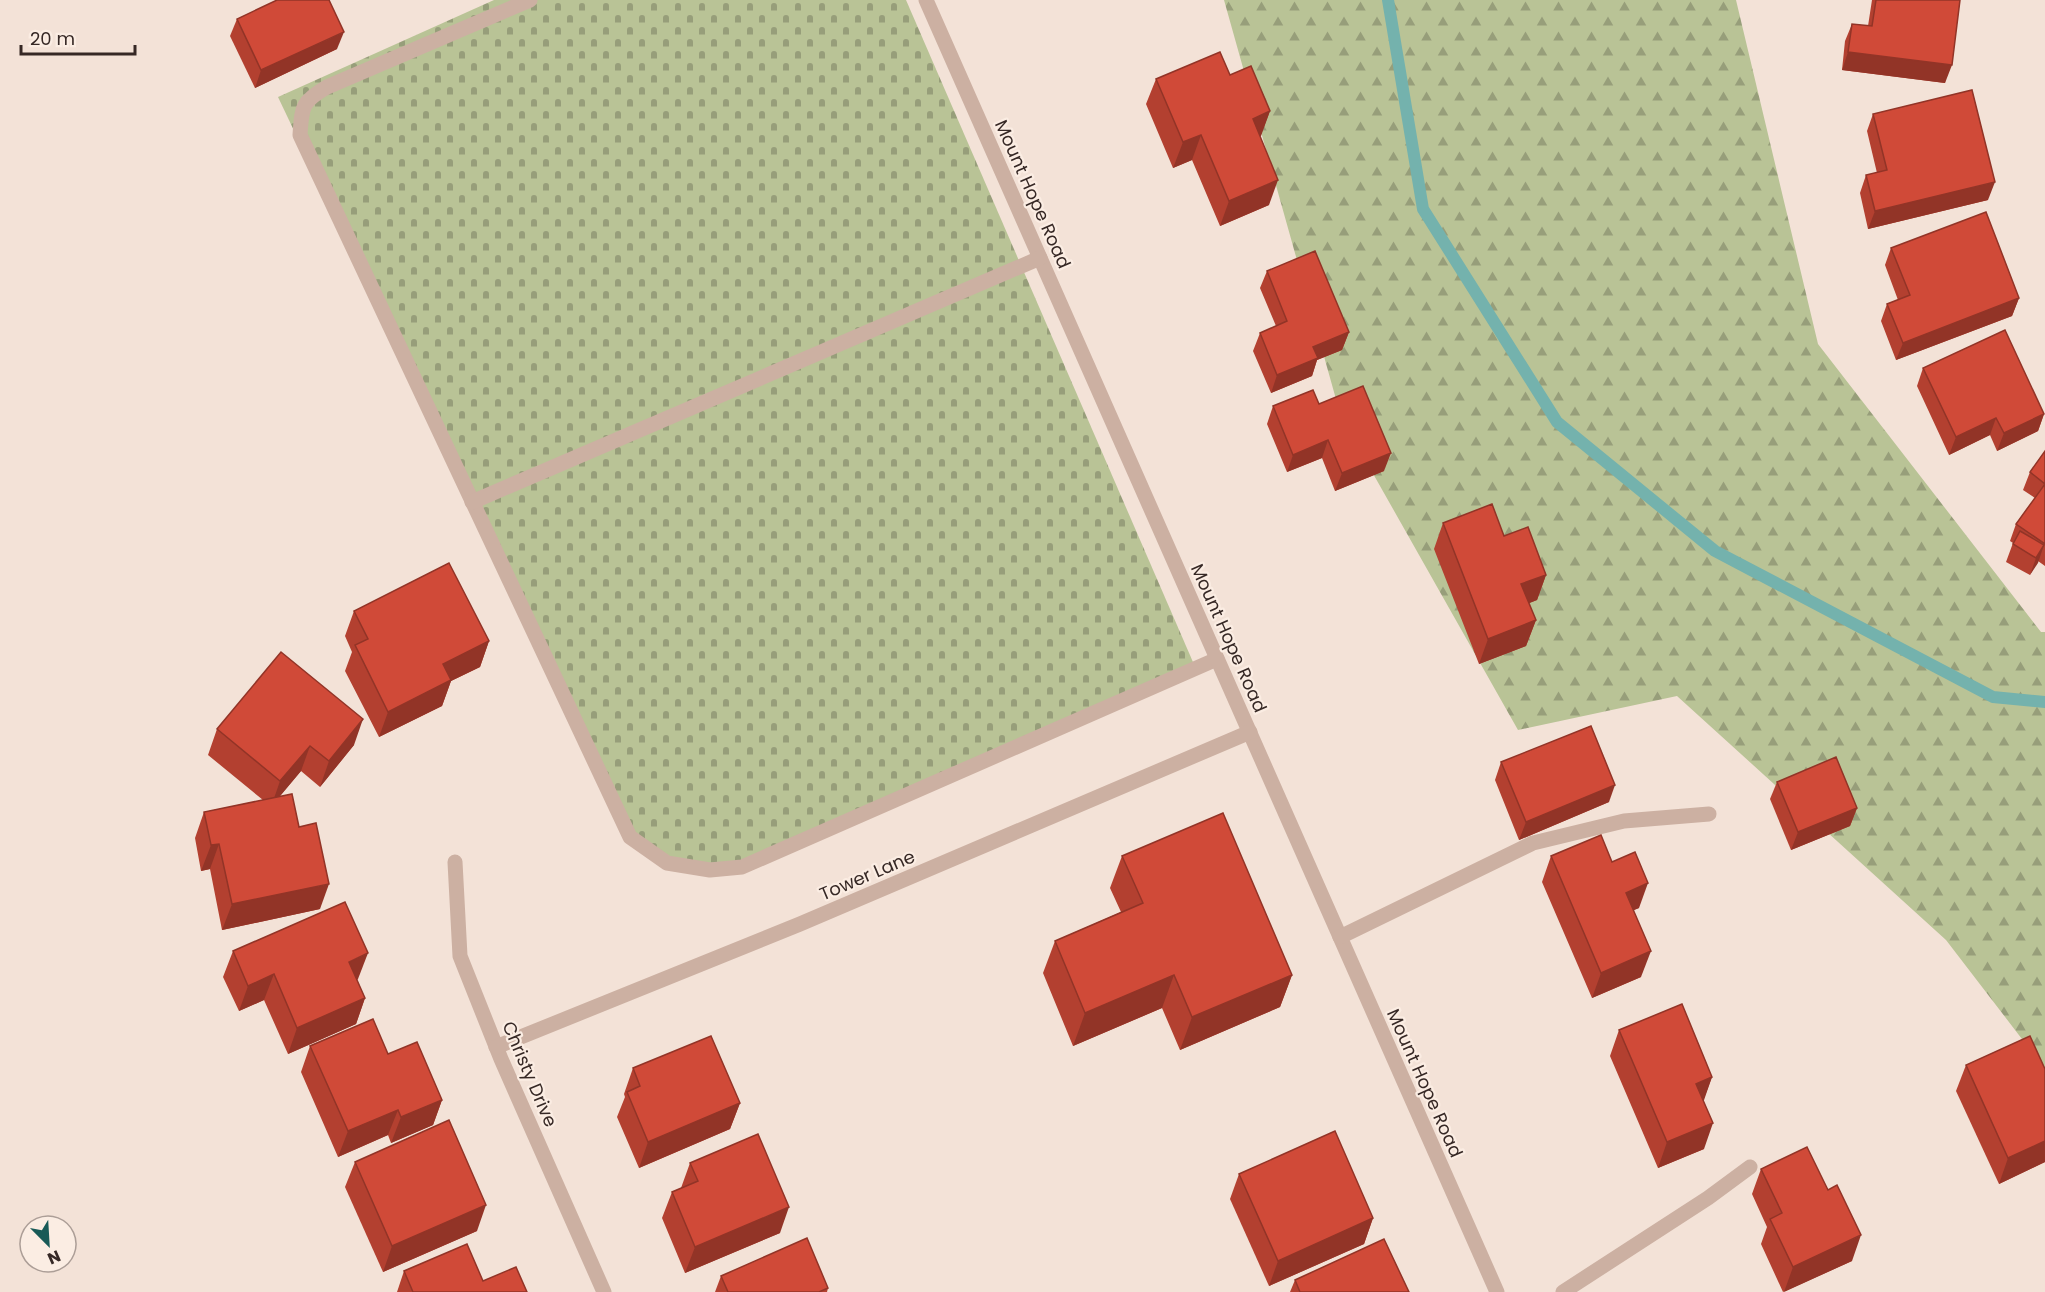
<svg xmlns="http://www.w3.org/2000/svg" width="2045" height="1292" font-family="Poppins,sans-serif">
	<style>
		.forest { fill: url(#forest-firs) }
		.cemetery { fill: url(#cemetery-stones) }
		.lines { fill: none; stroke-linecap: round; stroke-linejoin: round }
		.stream { stroke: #74b2ad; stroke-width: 12 }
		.minor { stroke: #ccb0a2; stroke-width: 15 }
		.wall { fill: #b34030 }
		.shaded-wall { fill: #923427 }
		.building { fill: #d04a38; stroke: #923427; stroke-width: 1.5 }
		.labels { text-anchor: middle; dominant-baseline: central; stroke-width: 4.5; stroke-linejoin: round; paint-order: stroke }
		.street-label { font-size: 18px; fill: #362825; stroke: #fbede3 }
	</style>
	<defs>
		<pattern id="forest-firs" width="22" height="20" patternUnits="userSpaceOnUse" patternTransform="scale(1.5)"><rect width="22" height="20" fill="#b9c396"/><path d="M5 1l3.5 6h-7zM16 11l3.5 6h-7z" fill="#979e7a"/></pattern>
		<pattern id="cemetery-stones" width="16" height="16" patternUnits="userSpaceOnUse" patternTransform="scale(1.5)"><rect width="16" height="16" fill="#b9c396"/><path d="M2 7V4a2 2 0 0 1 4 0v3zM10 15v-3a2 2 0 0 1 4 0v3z" fill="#979e7a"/></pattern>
	</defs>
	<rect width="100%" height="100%" fill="#f3e2d7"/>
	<polygon class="forest" points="1224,0 1736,0 1818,344 2041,632 2045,632 2045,1069 1946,940 1677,696 1518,730 1341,417"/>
	<polygon class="cemetery" points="494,0 906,0 1196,669 742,867 667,863 630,837 278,97"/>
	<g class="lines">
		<polyline class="stream" points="1388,0 1423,209 1557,422 1715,551 1993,697 2045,702"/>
		<g class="minor">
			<path d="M530,0L327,87C301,102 302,107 300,135L630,837L667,863L710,870L742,867L1217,659"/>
			<polyline points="926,0 1497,1292"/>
			<polyline points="472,502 1040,258"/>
			<polyline points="455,862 460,956 501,1059 604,1292"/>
			<polyline points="1340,937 1533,843 1624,821 1709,814"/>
			<polyline points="496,1047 800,924 1250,732"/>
			<polyline points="1563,1292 1708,1198 1750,1167"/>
		</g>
	</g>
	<g class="wall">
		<polygon points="1872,0 1960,0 1945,83 1842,70 1845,41 1852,24 1868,26"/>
		<polygon points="237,19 337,49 255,88 230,36"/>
		<polygon points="1230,75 1270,111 1260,137 1269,205 1220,226 1192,160 1173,168 1146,104 1156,79"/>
		<polygon points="1873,114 1988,200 1868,229 1860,193 1866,175 1877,173 1867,131"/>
		<polygon points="1891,248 2019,298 2012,316 1896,360 1881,321 1887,304 1898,300 1885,265"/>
		<polygon points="1267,271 1349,332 1342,350 1317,360 1312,376 1271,393 1253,351 1260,333 1276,326 1260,288"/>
		<polygon points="1923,368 2044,414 2038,431 1997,451 1990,435 1949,455 1917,386"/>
		<polygon points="1319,404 1384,471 1335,491 1322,458 1287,472 1267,424 1273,406"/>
		<polygon points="2045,451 2045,566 2038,561 2030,575 2006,562 2013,543 2010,541 2016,524 2035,498 2023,490 2030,472"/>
		<polygon points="1443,523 1504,536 1546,575 1537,600 1529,603 1536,620 1526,646 1479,664 1434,549"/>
		<polygon points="354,611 489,641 480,667 451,681 442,706 379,737 345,671 352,652 345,636"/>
		<polygon points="217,729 354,745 320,787 301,771 279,797 299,827 320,909 222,930 210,869 201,871 195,838 204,812 263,800 208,755"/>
		<polygon points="1501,762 1609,802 1519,840 1495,780"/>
		<polygon points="1777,782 1857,808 1850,826 1791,850 1770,799"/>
		<polygon points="1122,856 1292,975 1280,1007 1180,1050 1162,1008 1073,1046 1043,973 1055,941 1121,912 1110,888"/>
		<polygon points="1551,856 1612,862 1639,908 1633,910 1641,977 1592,998 1542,882"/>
		<polygon points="233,951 358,979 357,980 365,998 356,1024 288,1054 264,1000 239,1011 223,977"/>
		<polygon points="1619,1030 1712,1077 1703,1101 1704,1149 1658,1168 1610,1056"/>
		<polygon points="310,1046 388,1054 442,1100 433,1125 391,1143 388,1135 338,1157 301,1072"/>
		<polygon points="1966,1065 2045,1069 2045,1162 1999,1184 1956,1091"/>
		<polygon points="633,1068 740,1103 730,1129 639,1168 617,1117 625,1097 624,1094"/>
		<polygon points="355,1162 477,1231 383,1272 345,1187"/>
		<polygon points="690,1163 780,1233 685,1273 662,1218 672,1192 681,1188"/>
		<polygon points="1761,1169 1828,1190 1852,1261 1783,1292 1761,1244 1767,1227 1752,1194"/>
		<polygon points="1239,1174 1373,1218 1364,1244 1269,1286 1230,1199"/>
		<polygon points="404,1271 483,1281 527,1292 397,1292"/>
		<polygon points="721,1276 828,1288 827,1292 715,1292"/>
		<polygon points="1295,1280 1409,1292 1290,1292"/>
	</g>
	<g class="shaded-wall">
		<polygon points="344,32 337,49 255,88 261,70"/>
		<polygon points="1848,52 1952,65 1945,83 1842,70"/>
		<polygon points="1270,111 1261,136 1243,144 1253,119"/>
		<polygon points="1201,135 1192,160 1173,168 1183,142"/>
		<polygon points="1278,180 1269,205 1220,226 1229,201"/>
		<polygon points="1995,182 1988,200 1868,229 1875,211"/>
		<polygon points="2019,298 2012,316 1896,360 1903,343"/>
		<polygon points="1349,332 1342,350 1317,360 1312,376 1271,393 1277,375 1313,347"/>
		<polygon points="2044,414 2038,431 1997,451 2004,433"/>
		<polygon points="1996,418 1990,435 1949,455 1956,437"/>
		<polygon points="1328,440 1322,458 1287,472 1293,455"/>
		<polygon points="1391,453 1384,471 1335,491 1342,473"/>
		<polygon points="2044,545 2038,563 2030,575 2036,558"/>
		<polygon points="1546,575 1537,600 1512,610 1521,584"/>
		<polygon points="1536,620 1526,646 1479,664 1488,639"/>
		<polygon points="489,641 480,667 451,681 442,706 379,737 388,712 443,664"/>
		<polygon points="363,719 354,745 320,787 329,761"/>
		<polygon points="310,746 301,771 271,807 280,781"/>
		<polygon points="1615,785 1609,802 1519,840 1526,822"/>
		<polygon points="1857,808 1850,826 1791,850 1798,832"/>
		<polygon points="219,844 210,869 201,871 211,845"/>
		<polygon points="1648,883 1639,908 1616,918 1626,893"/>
		<polygon points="329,884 320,909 222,930 232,904"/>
		<polygon points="1651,951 1641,977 1592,998 1601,973"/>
		<polygon points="368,953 358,979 339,987 349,962"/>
		<polygon points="274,974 264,1000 239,1011 248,986"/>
		<polygon points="1174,975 1162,1008 1073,1046 1085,1013"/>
		<polygon points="1292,975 1280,1007 1180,1050 1192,1017"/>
		<polygon points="365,998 356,1024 288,1054 297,1028"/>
		<polygon points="1712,1077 1703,1103 1696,1084"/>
		<polygon points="442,1100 433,1125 391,1143 401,1117"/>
		<polygon points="740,1103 730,1129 639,1168 648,1142"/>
		<polygon points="398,1110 388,1135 338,1157 348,1131"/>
		<polygon points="1713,1123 1704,1149 1658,1168 1667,1142"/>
		<polygon points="2045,1141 2045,1162 1999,1184 2008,1158"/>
		<polygon points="486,1205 477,1231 383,1272 392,1246"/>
		<polygon points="789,1207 780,1233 685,1273 695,1247"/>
		<polygon points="1373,1218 1364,1244 1269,1286 1278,1261"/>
		<polygon points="1861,1235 1852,1261 1784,1292 1793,1267"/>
	</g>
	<g class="building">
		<polygon points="277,0 329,0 344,32 261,70 237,19"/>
		<polygon points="1876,0 1960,0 1952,65 1848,52 1852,24 1872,26"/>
		<polygon points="1220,52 1230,75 1251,66 1270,111 1253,119 1278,180 1229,201 1201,135 1183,142 1156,79"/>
		<polygon points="1972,90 1995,182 1875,211 1866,175 1887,170 1873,114"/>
		<polygon points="1986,212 2019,298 1903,343 1887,304 1910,295 1891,248"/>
		<polygon points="1315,251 1349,332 1313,347 1318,358 1277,375 1260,333 1287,321 1267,271"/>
		<polygon points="2005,330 2044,414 2004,433 1996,418 1956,437 1923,368"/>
		<polygon points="1363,386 1391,453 1342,473 1328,440 1293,455 1273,406 1313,390 1319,404"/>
		<polygon points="2045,451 2045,484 2030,472"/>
		<polygon points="2045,484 2045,544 2016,524"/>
		<polygon points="1492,504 1504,536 1528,527 1546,575 1521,584 1536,620 1488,639 1443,523"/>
		<polygon points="2020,531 2044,545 2036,558 2013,544"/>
		<polygon points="449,563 489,641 443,664 451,680 388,712 355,645 368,639 354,611"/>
		<polygon points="281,652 363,719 329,761 310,746 280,781 217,729"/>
		<polygon points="1591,726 1615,785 1526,822 1501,762"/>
		<polygon points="1836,757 1857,808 1798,832 1777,782"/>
		<polygon points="292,794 299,827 316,823 329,884 232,904 219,844 211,845 204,812"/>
		<polygon points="1223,813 1292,975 1192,1017 1174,975 1085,1013 1055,941 1143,903 1122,856"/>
		<polygon points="1601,835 1612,862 1635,852 1648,883 1626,893 1651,951 1601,973 1551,856"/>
		<polygon points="345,902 368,953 349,962 365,998 297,1028 274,974 248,986 233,951"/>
		<polygon points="1682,1004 1712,1077 1696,1084 1713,1123 1667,1142 1619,1030"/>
		<polygon points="373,1019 388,1054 417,1042 442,1100 401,1117 398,1110 348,1131 310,1046"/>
		<polygon points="711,1036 740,1103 648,1142 627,1092 640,1086 633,1068"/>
		<polygon points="2030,1036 2045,1069 2045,1141 2008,1158 1966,1065"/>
		<polygon points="449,1120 486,1205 392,1246 355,1162"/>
		<polygon points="1335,1131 1373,1218 1278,1261 1239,1174"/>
		<polygon points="758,1134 789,1207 695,1247 672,1192 698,1181 690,1163"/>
		<polygon points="1807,1147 1828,1190 1837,1185 1861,1235 1793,1267 1770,1219 1782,1213 1761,1169"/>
		<polygon points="807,1238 828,1288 819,1292 728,1292 721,1276"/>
		<polygon points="1384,1239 1409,1292 1300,1292 1295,1280"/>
		<polygon points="467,1244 483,1281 516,1267 527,1292 413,1292 404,1271"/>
	</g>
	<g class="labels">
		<g class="street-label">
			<text transform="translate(1033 194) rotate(66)">Mount Hope Road</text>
			<text transform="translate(1229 638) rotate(66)">Mount Hope Road</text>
			<text transform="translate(867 875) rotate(-23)">Tower Lane</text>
			<text transform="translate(530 1074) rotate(67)">Christy Drive</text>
			<text transform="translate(1425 1083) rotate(66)">Mount Hope Road</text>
		</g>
	</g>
	<g transform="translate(48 1244) rotate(156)"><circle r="28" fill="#fbede3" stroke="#ac9e97" stroke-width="1.5"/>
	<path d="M0-4.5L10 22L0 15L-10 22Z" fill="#185a57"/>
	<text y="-9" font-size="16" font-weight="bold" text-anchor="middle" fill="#362825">N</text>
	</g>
	<path d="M21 45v9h114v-9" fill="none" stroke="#362825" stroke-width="3"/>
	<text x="30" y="45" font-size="18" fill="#362825" stroke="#fbede3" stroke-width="4.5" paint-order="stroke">20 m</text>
</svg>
